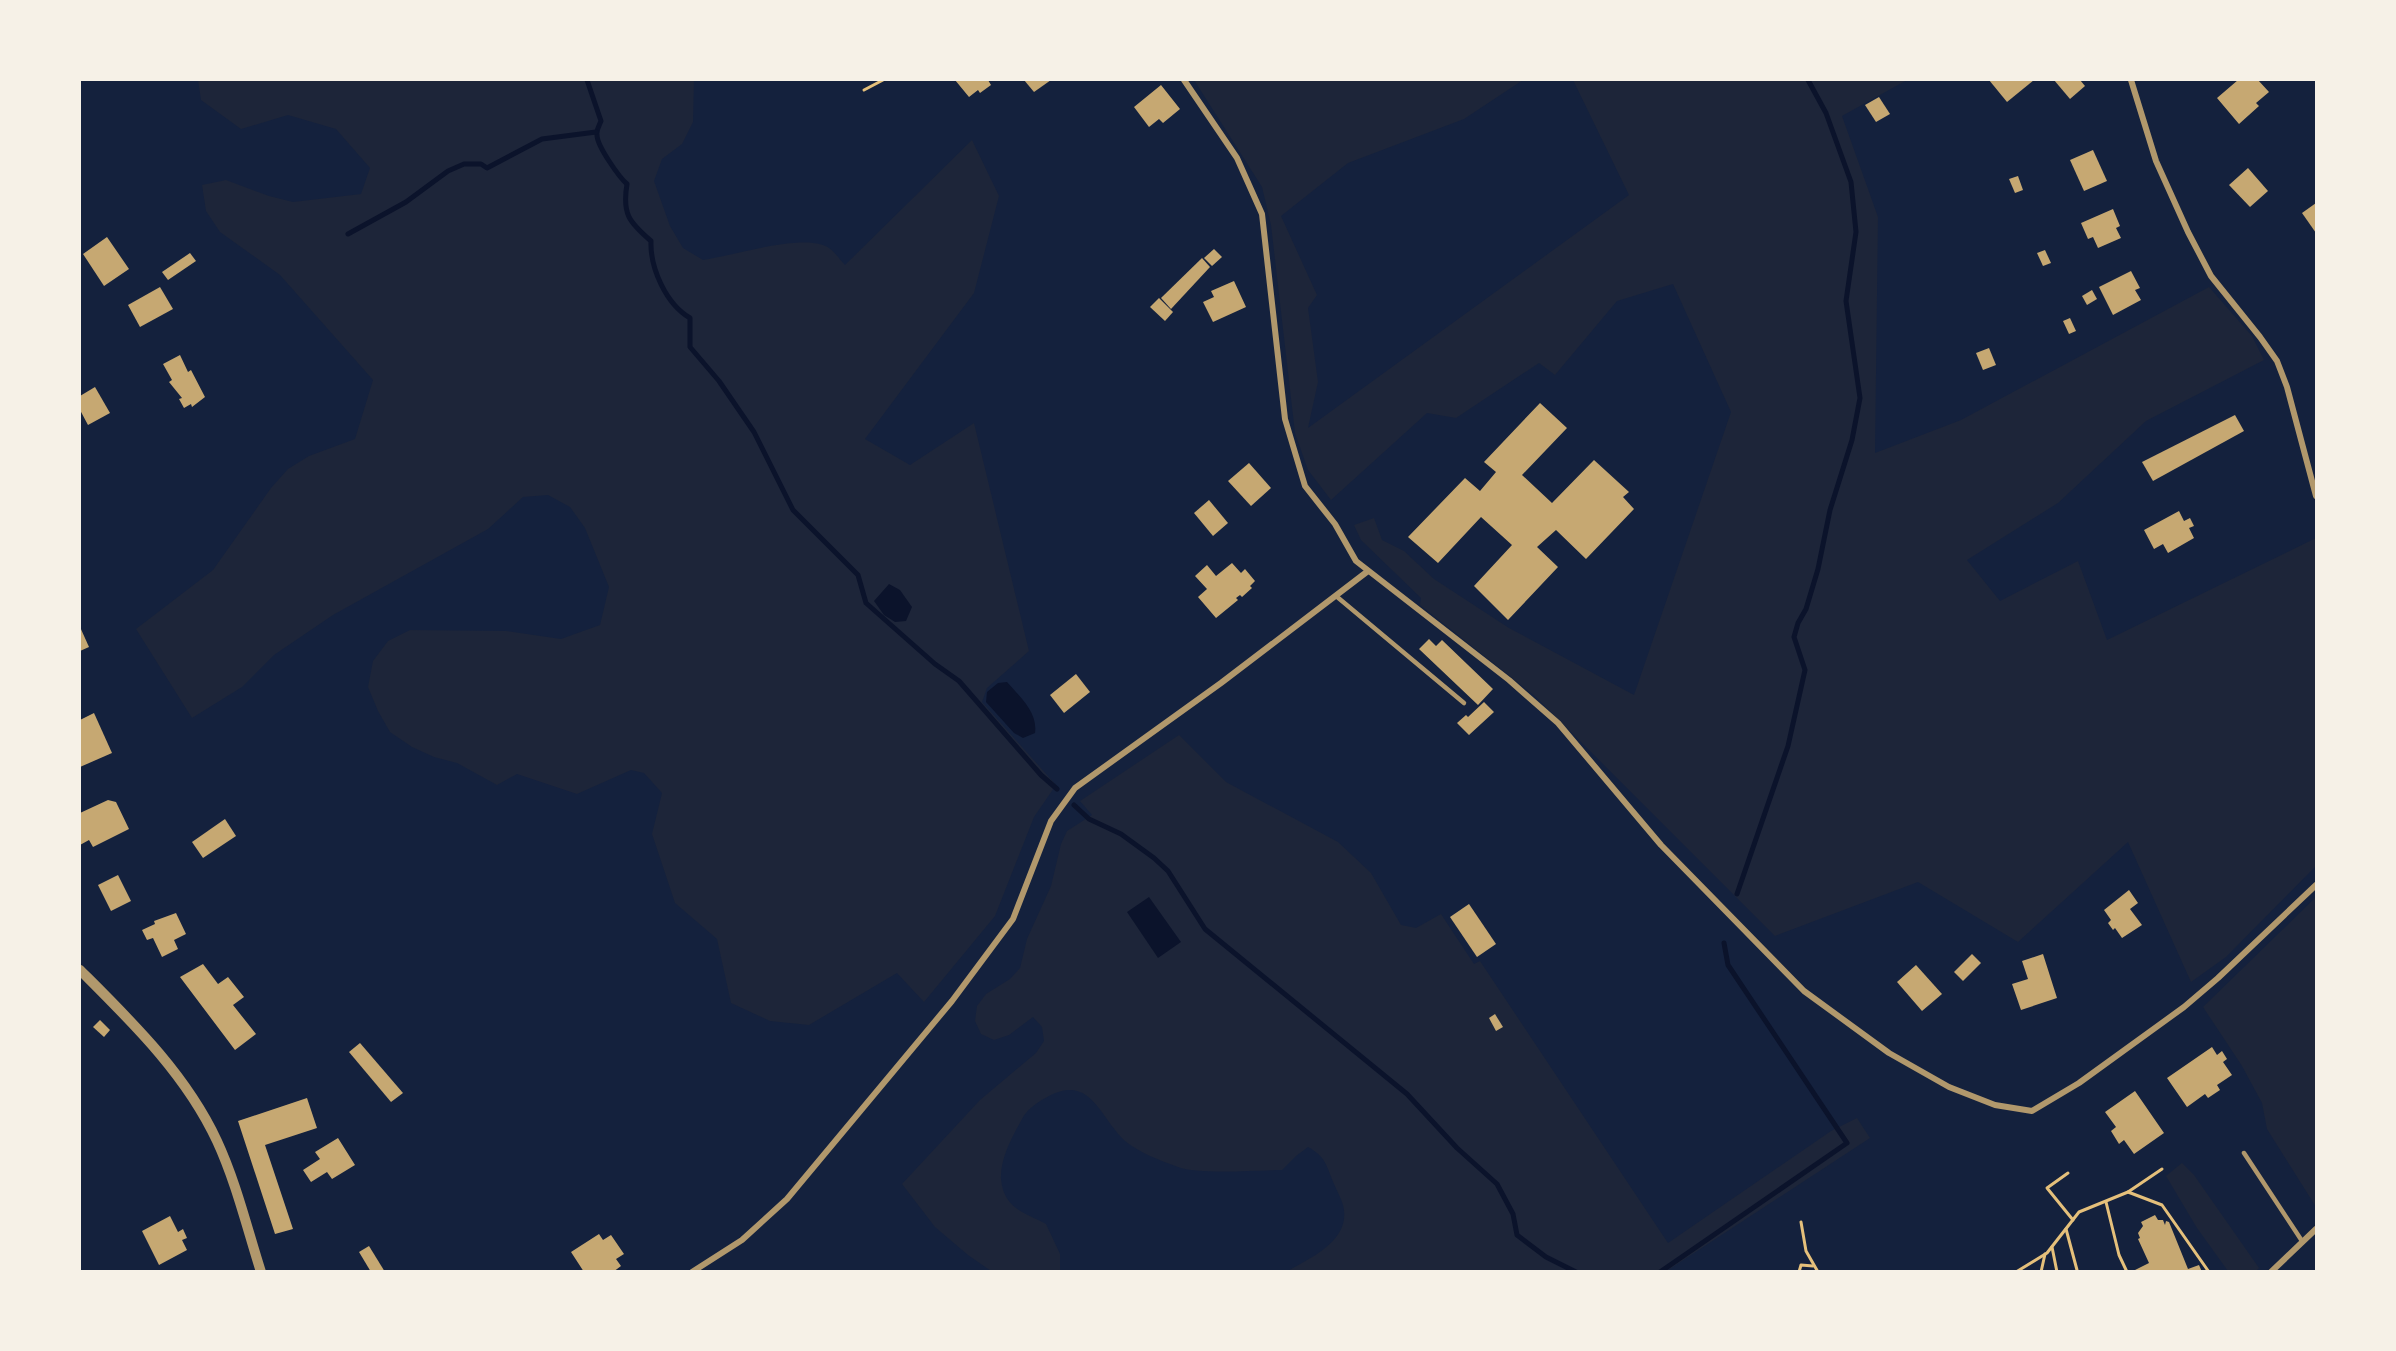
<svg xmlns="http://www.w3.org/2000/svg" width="2396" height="1351" font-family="'Playfair Display',serif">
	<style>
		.green { fill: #1d2539 }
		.water { fill: #0b132b }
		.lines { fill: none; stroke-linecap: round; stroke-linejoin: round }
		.stream { stroke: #0b132b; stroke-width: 5 }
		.building { fill: #c6a872 }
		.path { stroke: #e5c07b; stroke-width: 3 }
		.service { stroke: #b1986c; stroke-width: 4.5 }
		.minor { stroke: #b1986c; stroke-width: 6 }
		.tertiary { stroke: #b1986c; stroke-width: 10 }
	</style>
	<rect width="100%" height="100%" fill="#14213d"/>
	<g class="green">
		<path d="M198,80H694L693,122L682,144L662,159L654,181L670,226L683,248L703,260C732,256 805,232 829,248C835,252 840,260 845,265L972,140L999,196L974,293L865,439L910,465L974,423L1029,651L987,688L982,702L1056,785L1034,817L995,916L924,1002L897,973L809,1025L770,1021L731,1003L717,939L675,903L652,834L662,793L644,773L631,770L577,794L517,774L497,785L457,763L434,757L412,747L390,732L378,711L368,687L373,661L388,641L410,630L506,631L561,639L600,625L609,587L585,528L570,507L548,495L523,497L488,529L333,615L274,655L242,687L192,718L136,629L213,570L271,488L288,469L309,456L355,439L373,380L280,275L220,232L206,211L202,185L226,180L269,196L293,202L361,194L370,168L336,129L288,115L241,129L201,100Z"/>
		<polygon points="1194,80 1523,80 1464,119 1348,163 1281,216 1317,295 1308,308 1318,382 1308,428 1629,195 1573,80 1907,80 1842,116 1878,217 1875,453 1961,420 2209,287 2252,336 2264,360 2146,421 2058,503 1967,560 2000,601 2078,561 2107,640 2316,538 2316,866 2226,957 2191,982 2128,842 2018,942 1918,882 1775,936 1536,697 1420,605 1421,598 1361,540 1354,525 1374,518 1382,540 1404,551 1434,579 1509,628 1634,695 1731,412 1673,284 1617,301 1555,375 1539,363 1456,418 1427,413 1331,500 1308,470 1295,433 1271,225 1262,187"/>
		<path d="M1179,735L1226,782L1338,842L1371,873L1401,925L1416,928L1441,914L1474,964L1480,961L1668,1243L1831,1131L1857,1118L1870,1138L1665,1272L1288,1271C1312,1257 1352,1240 1343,1205C1341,1198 1337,1191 1334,1184C1326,1165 1326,1157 1308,1147L1296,1156L1282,1170C1257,1170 1199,1175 1178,1167C1161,1161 1138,1152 1125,1141C1100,1118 1091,1074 1049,1096C1038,1102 1028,1108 1022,1119C1012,1137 1000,1159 1001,1179C1004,1209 1024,1212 1046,1224L1060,1254V1270L1058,1271H991L968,1255L935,1227L902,1184L980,1100L1036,1053L1044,1041L1042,1027L1033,1017L1009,1035L994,1040L981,1034L975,1021L977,1006L986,994L1010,979L1020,968L1027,939L1051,886L1061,844L1067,831L1092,815L1080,801Z"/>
		<polygon points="2316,897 2316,1207 2267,1129 2262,1103 2242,1066 2203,1007"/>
		<polygon points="2182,1163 2194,1175 2259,1268 2256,1271 2228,1271 2197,1228 2166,1176"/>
	</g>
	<g class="water">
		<polygon points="889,584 900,590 912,607 906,621 895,622 884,615 874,601"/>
		<path d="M1007,682C1020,697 1038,712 1035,733L1023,738L1014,733L986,702L987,692L998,683Z"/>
		<polygon points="1149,897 1181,942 1158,958 1127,912"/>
	</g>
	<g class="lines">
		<g class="stream">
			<path d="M587,80L601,121C599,126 596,130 597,135C597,146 619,177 627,184C622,214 629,222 651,241C650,268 666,304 690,318V347L719,381L754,432L793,510L858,575L866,603L935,664L959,681L1041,775L1057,789"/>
			<polyline points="348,234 406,202 448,171 464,164 481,164 487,168 542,139 596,132"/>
			<polyline points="1074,805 1089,819 1121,834 1154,858 1168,871 1205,929 1407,1094 1457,1148 1497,1184 1513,1214 1517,1235 1546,1257 1576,1272"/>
			<polyline points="1737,894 1788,746 1805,670 1794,637 1798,623 1806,609 1818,569 1830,510 1852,440 1860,398 1846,301 1856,232 1851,182 1826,113 1808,80"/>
			<polyline points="1660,1272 1847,1143 1728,965 1724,943"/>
		</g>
	</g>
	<g class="building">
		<polygon points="955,80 988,80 991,85 980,93 978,90 969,97"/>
		<polygon points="1024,80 1051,80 1034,92"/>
		<polygon points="1989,80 2034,80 2007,102"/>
		<polygon points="2054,80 2080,80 2085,86 2070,99"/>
		<polygon points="2238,80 2258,80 2269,92 2256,103 2259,106 2239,124 2217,98"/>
		<polygon points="1161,85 1180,109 1163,123 1159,119 1149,127 1134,107"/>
		<polygon points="1879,97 1890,114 1876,122 1865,105"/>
		<polygon points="2093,150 2107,181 2084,191 2070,160"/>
		<polygon points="2248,168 2268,191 2250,207 2229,185"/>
		<polygon points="2018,176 2023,190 2015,193 2009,179"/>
		<polygon points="2316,203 2316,233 2302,213"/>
		<polygon points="2113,209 2120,226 2116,228 2121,238 2098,248 2093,237 2088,239 2081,223"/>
		<polygon points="107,237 129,269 104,286 83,254"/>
		<polygon points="1214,249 1222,257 1212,266 1204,258"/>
		<polygon points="2045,250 2051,263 2043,266 2037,253"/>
		<polygon points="190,253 196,261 168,280 162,272"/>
		<polygon points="1202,258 1210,267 1171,309 1161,298"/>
		<polygon points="2131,271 2140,288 2135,290 2141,300 2113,315 2099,287"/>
		<polygon points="1234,281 1246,307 1213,322 1203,302 1214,297 1211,291"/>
		<polygon points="160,287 173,309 140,327 128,305"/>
		<polygon points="2092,290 2097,299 2087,305 2082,296"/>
		<polygon points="1159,298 1173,312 1165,321 1150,307"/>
		<polygon points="2070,318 2076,331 2069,334 2063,321"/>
		<polygon points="1989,348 1996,365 1983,370 1976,353"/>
		<polygon points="180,355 188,372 191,370 205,397 192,407 191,404 184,408 179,399 182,398 169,382 172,380 163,364"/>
		<polygon points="95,387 110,413 88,425 80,410 80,396"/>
		<polygon points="1540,403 1567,428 1522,475 1552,503 1594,460 1629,492 1623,497 1634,509 1586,559 1556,530 1537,547 1558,567 1508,620 1474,586 1512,545 1481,517 1438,563 1408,537 1465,478 1480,491 1496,472 1484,462"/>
		<polygon points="2235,415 2244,431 2153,481 2142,462"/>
		<polygon points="1249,463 1271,488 1251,506 1228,481"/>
		<polygon points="1209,500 1228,523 1213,536 1194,513"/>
		<polygon points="2179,511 2184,521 2190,518 2194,526 2189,528 2194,538 2168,553 2163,544 2154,549 2144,530"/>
		<polygon points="1232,563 1241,573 1245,569 1255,581 1250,586 1252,588 1242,597 1240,595 1236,598 1238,600 1216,618 1198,597 1207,589 1195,576 1207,565 1216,576"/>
		<polygon points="80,627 89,647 80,651"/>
		<polygon points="1429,639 1436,646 1442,640 1493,689 1478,705 1419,649"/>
		<polygon points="1076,674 1090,692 1064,713 1050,695"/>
		<polygon points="1484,702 1494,712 1469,735 1457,723 1466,715 1468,717"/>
		<polygon points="94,713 112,753 80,767 80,720"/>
		<polygon points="108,800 116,802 129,829 93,847 89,840 80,845 80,813"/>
		<polygon points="225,819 236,836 203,858 192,842"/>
		<polygon points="118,875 131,901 111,911 98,885"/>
		<polygon points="2129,890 2138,903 2130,909 2142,925 2122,938 2115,928 2113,930 2108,923 2111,920 2104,910"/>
		<polygon points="1469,904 1496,944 1477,957 1450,917"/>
		<polygon points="176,913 186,934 174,940 178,949 162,957 153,938 147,940 142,930 155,924 154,921"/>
		<polygon points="1972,954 1981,963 1963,981 1954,972"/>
		<polygon points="2043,954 2057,998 2021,1010 2012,984 2028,979 2022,961"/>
		<polygon points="203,964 218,984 228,977 244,997 233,1005 256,1034 235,1050 180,977"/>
		<polygon points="1916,965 1942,994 1922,1011 1897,982"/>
		<polygon points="1495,1014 1503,1027 1496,1031 1489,1018"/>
		<polygon points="100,1020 110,1030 104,1037 93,1027"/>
		<polygon points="360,1043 403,1093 391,1102 349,1052"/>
		<polygon points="2212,1047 2217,1055 2222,1051 2227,1059 2223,1062 2232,1075 2217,1085 2220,1090 2208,1098 2205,1094 2187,1107 2167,1078"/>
		<polygon points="2135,1091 2164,1133 2134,1154 2124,1140 2119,1144 2111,1131 2116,1127 2105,1112"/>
		<polygon points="307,1098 317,1128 265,1145 293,1229 275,1234 238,1121"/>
		<polygon points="338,1138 355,1165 332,1179 327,1172 311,1182 303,1170 320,1159 315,1152"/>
		<polygon points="2155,1215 2158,1220 2163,1220 2165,1225 2166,1221 2169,1222 2188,1269 2199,1265 2202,1272 2131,1272 2149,1263 2138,1239 2140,1238 2138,1233 2143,1226 2141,1222"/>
		<polygon points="170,1216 178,1232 183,1229 187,1238 182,1240 187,1250 159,1265 142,1231"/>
		<polygon points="599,1234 603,1240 611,1235 624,1254 616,1259 621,1266 613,1272 584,1272 571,1252"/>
		<polygon points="369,1246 385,1272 371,1272 359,1252"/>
	</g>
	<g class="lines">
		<g class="path">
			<polyline points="864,90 883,80"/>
			<polyline points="2068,1173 2047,1188 2073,1220"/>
			<polyline points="2128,1192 2162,1205 2209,1272"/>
			<polyline points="2106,1202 2119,1255 2127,1272"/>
			<polyline points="1801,1222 1806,1251 1818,1272"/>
			<polyline points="2066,1229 2077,1270"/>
			<polyline points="2052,1247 2057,1272"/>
			<polyline points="1799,1272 1801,1265 1813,1266"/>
			<polyline points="2016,1272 2047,1253 2079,1212 2128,1192 2162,1169"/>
			<polyline points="2041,1272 2045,1254"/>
		</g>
		<g class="service">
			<polyline points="1336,596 1464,703"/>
			<polyline points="2244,1153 2302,1241"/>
		</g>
		<g class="minor">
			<polyline points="1184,80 1237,158 1262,214 1285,419 1305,486 1335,524 1356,561 1509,680 1558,723 1661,845 1804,991 1889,1053 1949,1087 1995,1105 2032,1111 2079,1083 2184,1007 2218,978 2316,885"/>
			<polyline points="2131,80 2156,161 2188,232 2211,276 2260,337 2277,361 2287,387 2316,496"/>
			<polyline points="692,1272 742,1240 787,1199 952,1001 1013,919 1051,821 1075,788 1221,683 1368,571"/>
			<polyline points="2271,1272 2316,1229"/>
		</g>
		<path class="tertiary" d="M80,970C131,1021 186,1074 217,1141C236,1182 247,1228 261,1272"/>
	</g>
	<rect width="2396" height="1351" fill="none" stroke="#f6f1e7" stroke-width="162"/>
</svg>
